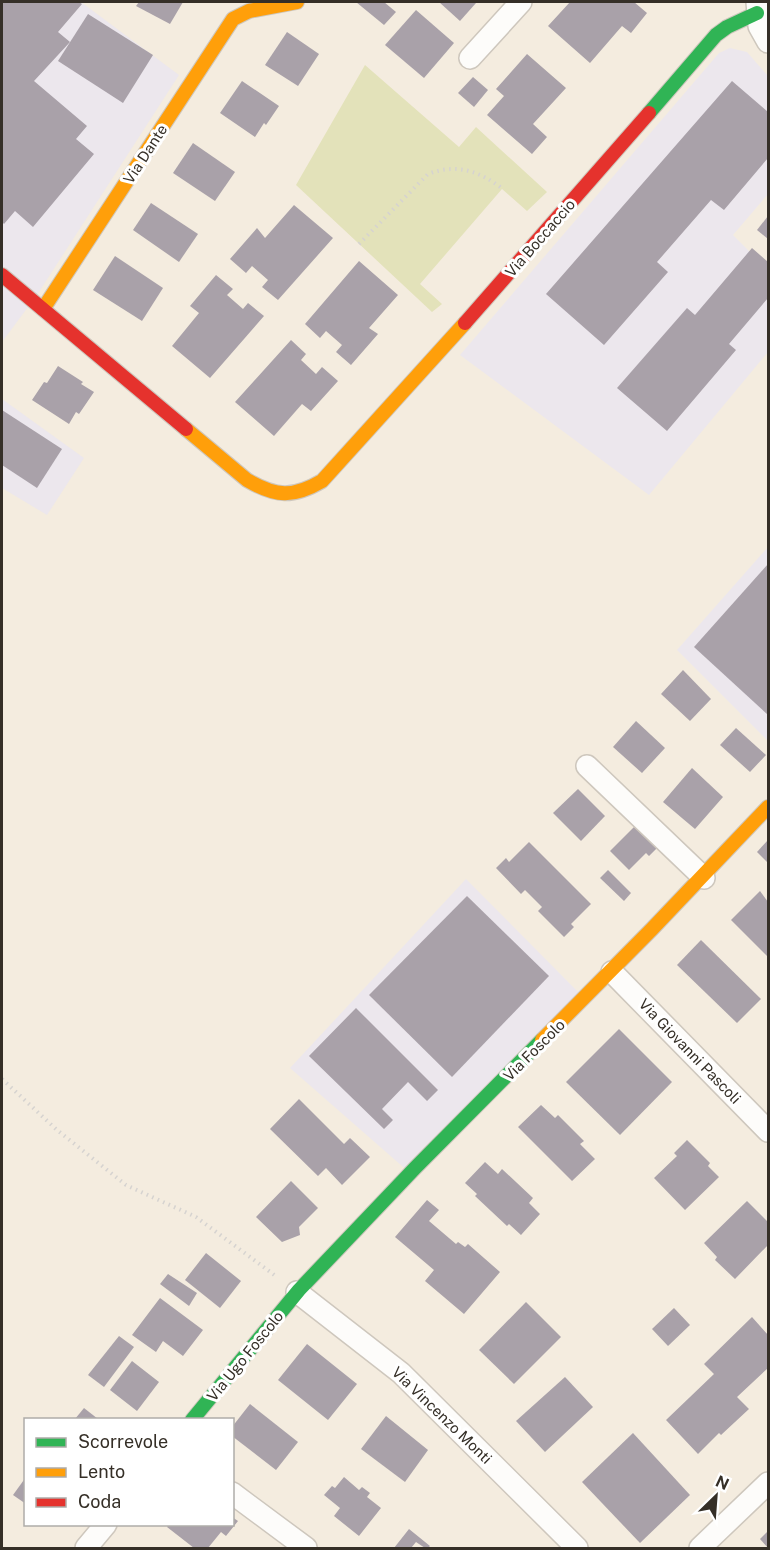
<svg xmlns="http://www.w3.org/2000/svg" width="770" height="1550" font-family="'Public Sans',sans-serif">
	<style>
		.industrial { fill: #ece7ed }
		.green { fill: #e3e2ba }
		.building { fill: #a9a1a9 }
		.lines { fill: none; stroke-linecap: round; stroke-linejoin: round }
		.street-casing { stroke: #cec7bd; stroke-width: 24 }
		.fast-casing { stroke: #cec7bd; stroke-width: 16 }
		.slow-casing { stroke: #cec7bd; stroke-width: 16 }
		.jam-casing { stroke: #cec7bd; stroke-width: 16 }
		.path { stroke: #d6d3d0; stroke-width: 4; stroke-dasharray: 1.5 4.5; stroke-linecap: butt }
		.street { stroke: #fdfcfa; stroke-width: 21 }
		.fast { stroke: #30b455; stroke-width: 14 }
		.slow { stroke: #ff9f0a; stroke-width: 14 }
		.jam { stroke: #e5322d; stroke-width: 14 }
		.labels { text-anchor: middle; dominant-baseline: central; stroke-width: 6; stroke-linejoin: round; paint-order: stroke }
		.street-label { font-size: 15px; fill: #352f27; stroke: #fff }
	</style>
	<rect width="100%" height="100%" fill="#f4ecdf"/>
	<g class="industrial">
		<polygon points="2,2 81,2 179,75 37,295 2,342"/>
		<polygon points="730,48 747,52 768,76 768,194 733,235 768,270 768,352 649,495 460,355 719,53"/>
		<polygon points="2,399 84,458 47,515 2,488"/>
		<polygon points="768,547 768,741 677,650"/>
		<polygon points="466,879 585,999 410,1173 290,1068"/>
	</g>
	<polygon class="green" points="365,65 459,147 476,127 547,192 527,211 502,189 420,284 442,304 432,312 296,185"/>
	<g class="building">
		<polygon points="2,2 79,2 82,4 58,32 70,42 34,81 87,126 76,139 94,154 33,227 15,211 4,224 2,222"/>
		<polygon points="139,2 183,2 170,24 136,6"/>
		<polygon points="356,2 384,2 396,12 384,25"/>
		<polygon points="439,2 476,2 476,3 460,21"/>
		<polygon points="570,2 634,2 647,13 631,33 622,26 590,63 548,26"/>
		<polygon points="416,10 454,43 424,78 385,45"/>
		<polygon points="88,14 153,55 123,103 58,61"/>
		<polygon points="287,32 319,54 298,86 265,65"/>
		<polygon points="527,54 566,88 533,124 547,137 532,154 487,115 504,96 496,89"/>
		<polygon points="473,77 488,90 474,107 458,93"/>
		<polygon points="242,81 279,106 266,125 264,123 255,137 220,113"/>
		<polygon points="732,81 768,112 768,158 724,210 711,200 657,262 668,272 604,345 546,294"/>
		<polygon points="193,143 235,172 215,201 173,173"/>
		<polygon points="151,203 198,234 179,262 133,230"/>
		<polygon points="294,205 333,238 278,300 262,287 268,280 252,266 246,273 230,259 257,228 265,238"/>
		<polygon points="768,216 768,239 757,230"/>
		<polygon points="752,248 768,262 768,298 729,344 736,350 667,431 617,388 687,308 695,315"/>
		<polygon points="115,256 163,288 142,321 93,290"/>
		<polygon points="359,261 398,295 369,328 378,334 351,365 336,352 342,345 326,331 320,338 305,324"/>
		<polygon points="216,275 233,289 227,295 243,309 248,303 264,316 210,378 172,346 199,313 190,306"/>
		<polygon points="291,340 306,354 301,360 316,374 322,367 338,381 311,411 302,404 274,436 235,402"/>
		<polygon points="58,366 83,382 81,384 94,392 79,414 76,412 69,424 32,400 44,382 47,383"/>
		<polygon points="2,410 62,449 37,488 2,465"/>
		<polygon points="768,564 768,715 694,647"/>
		<polygon points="683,670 711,699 690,721 661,694"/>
		<polygon points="636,721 665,748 642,773 613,747"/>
		<polygon points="736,728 766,755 750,772 720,745"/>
		<polygon points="692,768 723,797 695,829 663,802"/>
		<polygon points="578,789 605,816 581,841 553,813"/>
		<polygon points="638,823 660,845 649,856 646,853 629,870 610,851"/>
		<polygon points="768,840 768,863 757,852"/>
		<polygon points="529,842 591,904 571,924 574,927 564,937 538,911 542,907 525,890 521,894 496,868 506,858 509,862"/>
		<polygon points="608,870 631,893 624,901 600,878"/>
		<polygon points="760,891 768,902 768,957 731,920"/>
		<polygon points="467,896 549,976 452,1077 369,995"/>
		<polygon points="701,940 761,999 737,1023 677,965"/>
		<polygon points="356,1008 438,1090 427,1101 408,1082 382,1109 393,1120 384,1129 309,1056"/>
		<polygon points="619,1029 672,1082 620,1135 566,1082"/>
		<polygon points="299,1099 344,1144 350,1138 370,1157 342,1185 326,1168 318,1176 270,1129"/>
		<polygon points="541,1105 555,1118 558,1115 584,1141 580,1144 595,1159 572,1181 518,1127"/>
		<polygon points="687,1140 710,1163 708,1166 719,1177 685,1210 654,1178 677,1156 674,1153"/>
		<polygon points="485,1162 498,1174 502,1169 533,1198 529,1203 540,1214 521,1235 509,1224 507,1226 475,1196 477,1194 465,1183"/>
		<polygon points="291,1181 318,1208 299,1227 300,1235 282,1242 256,1217"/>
		<polygon points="427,1200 439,1210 429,1221 456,1244 458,1242 465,1247 468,1244 500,1272 464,1314 425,1281 434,1270 395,1237"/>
		<polygon points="747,1201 768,1222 768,1245 735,1279 715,1260 717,1257 704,1243"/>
		<polygon points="206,1253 241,1281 220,1308 185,1280"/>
		<polygon points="168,1274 197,1293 189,1306 160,1284"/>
		<polygon points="160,1298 203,1330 183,1356 163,1341 156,1352 132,1335"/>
		<polygon points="526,1302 561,1337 514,1384 479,1350"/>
		<polygon points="674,1308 690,1325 668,1346 652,1329"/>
		<polygon points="752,1317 768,1335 768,1368 737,1397 749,1409 721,1435 719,1433 698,1454 666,1420 714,1374 704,1364"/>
		<polygon points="119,1336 134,1347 104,1387 88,1375"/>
		<polygon points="307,1344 357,1384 328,1420 278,1380"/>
		<polygon points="132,1361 159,1382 137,1411 110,1390"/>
		<polygon points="565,1377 593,1407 545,1452 516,1421"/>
		<polygon points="250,1404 298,1442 276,1470 232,1436 232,1427"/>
		<polygon points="84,1408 98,1419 75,1419"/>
		<polygon points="386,1416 428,1450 405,1482 361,1449"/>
		<polygon points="633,1433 690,1495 640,1543 582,1482"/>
		<polygon points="26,1477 26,1504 13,1495"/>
		<polygon points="344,1477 359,1490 362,1487 370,1493 367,1497 381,1508 359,1536 334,1516 340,1508 324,1495 332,1486 335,1488"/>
		<polygon points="232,1517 238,1521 226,1536 221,1532 208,1548 194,1548 167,1527 169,1524 232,1524"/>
		<polygon points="409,1529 430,1546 428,1548 425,1548 416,1542 411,1548 394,1548"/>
		<polygon points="768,1531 768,1548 760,1539"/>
	</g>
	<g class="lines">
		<defs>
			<g id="street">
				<polyline points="757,2 759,26 768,42"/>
				<polyline points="470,58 521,2"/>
				<polyline points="587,766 704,878"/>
				<polyline points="612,972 768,1131"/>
				<polyline points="297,1292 401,1373 577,1548"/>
				<polyline points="232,1493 306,1548"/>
				<polyline points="86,1548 106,1524"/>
				<polyline points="700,1548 768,1483"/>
			</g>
			<g id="fast">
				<polyline points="649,113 716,35 727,27 757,13"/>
				<polyline points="192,1420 299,1290 415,1168 542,1040"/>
			</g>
			<g id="slow">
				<polyline points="43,309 233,19 249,11 297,2"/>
				<path d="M186,429L247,480C276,497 293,498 322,481L465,323"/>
				<polyline points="542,1040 652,929 768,807"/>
			</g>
			<g id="jam">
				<polyline points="2,275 186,429"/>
				<polyline points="465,323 649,113"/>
			</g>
		</defs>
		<use href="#street" class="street-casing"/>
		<use href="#fast" class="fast-casing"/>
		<use href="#slow" class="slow-casing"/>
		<use href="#jam" class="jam-casing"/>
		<g class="path">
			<path d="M359,244L428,174C457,163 479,171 503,189"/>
			<polyline points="2,1079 57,1130 126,1185 196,1217 277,1277"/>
		</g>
		<use href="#street" class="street"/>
		<use href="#fast" class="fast"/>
		<use href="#slow" class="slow"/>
		<use href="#jam" class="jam"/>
	</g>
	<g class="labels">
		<g class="street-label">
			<text transform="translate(145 154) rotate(-57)">Via Dante</text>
			<text transform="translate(540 238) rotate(-49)">Via Boccaccio</text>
			<text transform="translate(534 1050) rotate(-45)">Via Foscolo</text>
			<text transform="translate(690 1051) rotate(46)">Via Giovanni Pascoli</text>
			<text transform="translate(245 1356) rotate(-51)">Via Ugo Foscolo</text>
			<text transform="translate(442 1415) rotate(44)">Via Vincenzo Monti</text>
		</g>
	</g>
	<rect width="770" height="1550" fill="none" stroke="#352f27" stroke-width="6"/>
	<rect x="24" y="1418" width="210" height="108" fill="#ffffff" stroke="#aeaca9" stroke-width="1.5"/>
	<rect x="36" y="1438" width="30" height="9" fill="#30b455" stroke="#aeaca9" stroke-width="1.5"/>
	<text x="78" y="1448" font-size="18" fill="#352f27">Scorrevole</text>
	<rect x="36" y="1468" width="30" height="9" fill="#ff9f0a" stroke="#aeaca9" stroke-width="1.5"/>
	<text x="78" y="1478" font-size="18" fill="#352f27">Lento</text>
	<rect x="36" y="1498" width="30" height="9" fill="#e5322d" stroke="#aeaca9" stroke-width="1.5"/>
	<text x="78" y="1508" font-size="18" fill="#352f27">Coda</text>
	<g transform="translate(716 1496) rotate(25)" stroke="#ffffff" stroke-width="4.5" paint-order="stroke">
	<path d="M0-4.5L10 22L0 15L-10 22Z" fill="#352f27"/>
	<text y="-9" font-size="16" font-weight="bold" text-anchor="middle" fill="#352f27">N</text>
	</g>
</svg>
